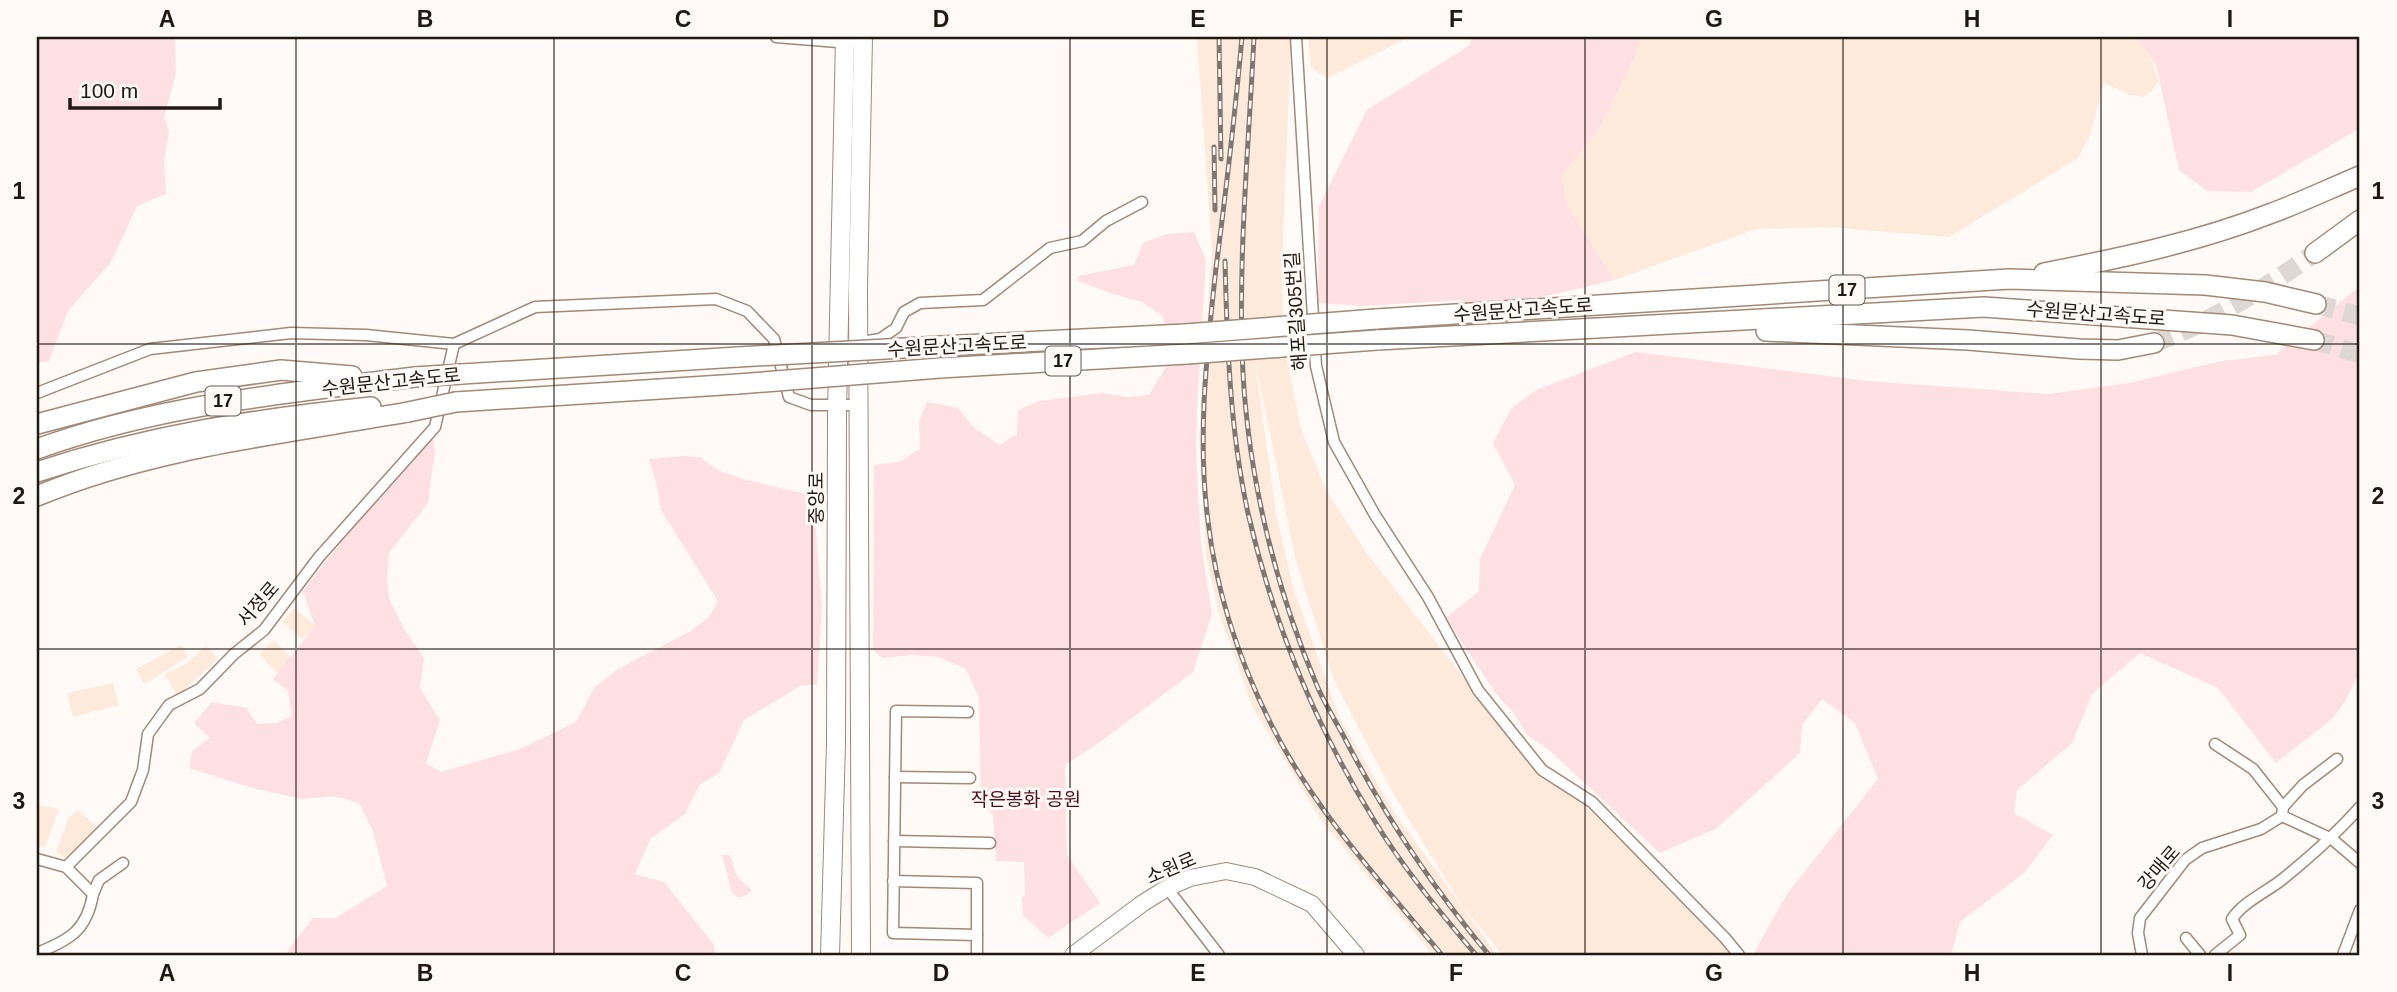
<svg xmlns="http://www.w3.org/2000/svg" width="2397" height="992" font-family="Arial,'Noto Sans KR',sans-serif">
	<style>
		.built { fill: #feeadb }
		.green { fill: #fedfe2 }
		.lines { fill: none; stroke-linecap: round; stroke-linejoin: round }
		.motorway-tunnel { stroke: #ded8d4; stroke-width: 19; stroke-dasharray: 19 10; stroke-linecap: butt }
		.minor-casing { stroke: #a18977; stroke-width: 13 }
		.secondary-casing { stroke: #a18977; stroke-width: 18 }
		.primary-casing { stroke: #a18977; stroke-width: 20 }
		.motorway-casing { stroke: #a18977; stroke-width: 22 }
		.minor { stroke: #fff; stroke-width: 10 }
		.secondary { stroke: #fff; stroke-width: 16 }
		.primary { stroke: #fff; stroke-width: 18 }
		.motorway { stroke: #fff; stroke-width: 19 }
		.rail-casing { stroke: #7e7771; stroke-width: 5 }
		.rail { stroke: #fffaf6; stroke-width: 2.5; stroke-dasharray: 8; stroke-linecap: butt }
		.motorway-bridge-casing { stroke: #a18977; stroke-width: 22; stroke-linecap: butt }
		.motorway-bridge { stroke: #fff; stroke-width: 19 }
		.grid { fill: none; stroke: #211811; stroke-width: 2; stroke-opacity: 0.55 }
		.labels { text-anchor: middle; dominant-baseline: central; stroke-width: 6; stroke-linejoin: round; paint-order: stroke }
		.shield { fill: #fffaf6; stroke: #645c56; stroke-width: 2 }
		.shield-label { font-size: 18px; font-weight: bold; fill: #211811 }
		.street-label { font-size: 19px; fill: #211811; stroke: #fffaf6 }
		.park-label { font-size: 19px; fill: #520d20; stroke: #fffaf6 }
		.neatline { fill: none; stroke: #211811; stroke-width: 2.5 }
		.grid-label { font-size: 23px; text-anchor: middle; font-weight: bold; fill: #211811 }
	</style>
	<rect width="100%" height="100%" fill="#fffaf6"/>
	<g class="built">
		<polygon points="1197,37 1291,37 1283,239 1282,335 1301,429 1326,490 1366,552 1538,773 1587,805 1718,938 1729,955 1503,955 1463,907 1394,795 1334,680 1296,561 1254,356 1276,513 1293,587 1339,717 1396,815 1497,955 1433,955 1321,820 1253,708 1219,613 1206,556 1199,436 1212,250"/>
		<polygon points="1308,37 1409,37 1328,78 1311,68"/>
		<polygon points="1640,37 2136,37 2150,56 2159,81 2152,91 2143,97 2130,95 2104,83 2090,135 2078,158 1949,237 1828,227 1756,229 1614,280 1567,205 1561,176 1599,129 1637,51"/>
		<polygon points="294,608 316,626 302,639 283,622"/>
		<polygon points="274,640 292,659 277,673 259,654"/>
		<polygon points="181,645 188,657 144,684 136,669"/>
		<polygon points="206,646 218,659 177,696 165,674 186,664"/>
		<polygon points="113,683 119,705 73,717 67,693"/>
		<polygon points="37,805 59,809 45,847 37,845"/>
		<polygon points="78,810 99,829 67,859 56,852 69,817"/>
	</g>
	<g class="green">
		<polygon points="37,37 175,37 176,74 164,117 169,131 164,160 166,194 137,206 111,262 68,311 49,361 37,363"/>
		<polygon points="1472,37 1640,37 1637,51 1599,129 1561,176 1567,205 1614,280 1521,302 1479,307 1459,300 1366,306 1318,303 1319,206 1367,110 1470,45"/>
		<polygon points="2136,37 2360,37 2360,128 2251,192 2207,191 2179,170 2157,68 2150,56"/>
		<polygon points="1194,232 1206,261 1197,408 1196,455 1201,543 1212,614 1193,672 1100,742 1065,765 1067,855 1100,903 1048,938 1023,915 1022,897 1025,896 1024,862 996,861 993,815 981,802 979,698 966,669 939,657 911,655 883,658 873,650 874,465 899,462 920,449 919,422 927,402 958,408 974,428 1000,445 1017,434 1018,410 1039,401 1102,393 1128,397 1149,395 1171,359 1163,316 1142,302 1110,293 1078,281 1079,276 1134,265 1143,243 1167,234"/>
		<polygon points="2360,286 2360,671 2345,701 2333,718 2276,763 2218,688 2140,653 2092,694 2072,743 2017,790 2014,813 2053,835 2024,873 1960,922 1951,955 1753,955 1787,894 1878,779 1855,723 1822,699 1802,725 1800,753 1717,828 1660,853 1547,748 1528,736 1513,712 1496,694 1446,618 1479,591 1480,559 1515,485 1493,443 1511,409 1536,390 1636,352 1868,381 2049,394 2129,383 2222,361 2275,355"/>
		<polygon points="432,435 435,450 428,503 389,553 387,580 389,598 403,627 424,658 420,688 440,720 426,763 441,772 520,749 576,722 595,687 618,669 691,631 709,617 718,601 661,510 656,482 649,459 683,456 700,457 717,470 743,479 813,496 822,607 817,684 800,686 744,720 719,773 700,784 685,814 651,838 635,874 664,882 714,945 715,955 287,955 288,950 313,918 336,918 387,886 373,831 359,803 334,796 303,799 256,789 189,768 192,751 210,738 194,723 212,702 246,708 257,724 277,723 292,716 288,691 273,679 315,626 303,591 369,506"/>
		<polygon points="722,855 730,855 737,877 752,890 745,896 738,897 732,893"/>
	</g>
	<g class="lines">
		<g class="motorway-tunnel">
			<polyline points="2316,304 2360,316"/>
			<polyline points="2314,340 2360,354"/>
			<path d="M2154,343C2213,321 2264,289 2315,253"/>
		</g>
		<defs>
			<g id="minor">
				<polyline points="776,37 850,43"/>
				<polyline points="1296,37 1316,366 1334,442 1375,515 1428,597 1478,690 1542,770 1592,802 1725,938 1739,955"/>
				<polyline points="861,342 880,339 896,328 904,312 920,303 983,300 1050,248 1082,241 1106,221 1142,202"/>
				<polyline points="37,393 150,349 291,333 366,335 454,344 535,307 716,299 747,311 774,339 789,397 811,405 858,405"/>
				<polyline points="968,712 896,711 893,933 977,935 977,955"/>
				<polyline points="2215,744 2253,769 2283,807 2282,816 2332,839 2360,863"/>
				<polyline points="895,777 970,778"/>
				<polyline points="2283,807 2303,785 2337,759"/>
				<polyline points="894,841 990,843"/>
				<path d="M37,859L66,867L93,894C87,930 70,940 37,953"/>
				<polyline points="66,867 131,802 143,770 148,734 169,705 200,689 234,654 264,630 319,557 435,427 454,344"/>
				<polyline points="893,881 977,883 977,935"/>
				<polyline points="1167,888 1219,955"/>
				<polyline points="93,894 99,880 123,863"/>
				<polyline points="2186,938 2200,955"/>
				<polyline points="2142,955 2138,933 2140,918 2185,860 2202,848 2261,829 2282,816"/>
				<path d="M2215,955L2240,935L2232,919C2244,901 2267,892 2284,878C2311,856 2337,833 2360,807"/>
				<polyline points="2343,955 2360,910"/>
			</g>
			<polyline id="secondary" points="1073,955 1143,903 1167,888 1190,878 1226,871 1255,877 1312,904 1356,955"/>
			<g id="primary">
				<polyline points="830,955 836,743 837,413 845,37"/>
				<polyline points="861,955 858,290 863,37"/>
			</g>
			<g id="motorway">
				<polyline points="2315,253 2360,220"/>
				<path d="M2044,273C2121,258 2198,242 2272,213C2302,202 2331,188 2360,176"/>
				<polyline points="1376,319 2009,279 2205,285 2265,292 2316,304"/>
				<polyline points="1766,331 1968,340 2079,349 2118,350 2154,343"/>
				<polyline points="1377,340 1984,307 2232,325 2314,340"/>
				<polyline points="941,346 1185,334"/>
				<polyline points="940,368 1187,354"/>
				<polyline points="462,374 738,357"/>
				<polyline points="456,402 738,384"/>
				<polyline points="37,424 196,382 281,370 352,376"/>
				<path d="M37,449C158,405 287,393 415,377"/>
				<path d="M37,472C148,435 255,419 371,407"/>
				<path d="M37,496C155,447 283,434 408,412"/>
			</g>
		</defs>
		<use href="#minor" class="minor-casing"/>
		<use href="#secondary" class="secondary-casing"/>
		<use href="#primary" class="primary-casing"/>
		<use href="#motorway" class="motorway-casing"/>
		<use href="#minor" class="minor"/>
		<use href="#secondary" class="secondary"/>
		<use href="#primary" class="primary"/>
		<use href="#motorway" class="motorway"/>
		<defs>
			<g id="rail">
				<polyline points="1219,37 1221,159"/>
				<path d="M1242,37C1235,114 1226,191 1216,268C1207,351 1197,437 1208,521C1216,590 1239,660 1270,722C1313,809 1381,882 1442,955"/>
				<path d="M1254,37C1249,140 1239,245 1242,349C1245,464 1273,583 1318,688C1325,704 1335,720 1343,735C1383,813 1433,888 1489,955"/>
				<polyline points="1214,147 1215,210"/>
				<path d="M1225,261C1227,344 1230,431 1248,513C1273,622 1315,725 1374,820C1403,868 1440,912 1476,955"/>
			</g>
		</defs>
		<use href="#rail" class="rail-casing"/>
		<use href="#rail" class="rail"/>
		<defs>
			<g id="motorway-bridge">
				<polyline points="1185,334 1376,319"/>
				<polyline points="1187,354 1377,340"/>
				<polyline points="738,357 941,346"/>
				<polyline points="415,377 462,374"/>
				<polyline points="738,384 940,368"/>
				<polyline points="408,412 456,402"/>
			</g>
		</defs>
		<use href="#motorway-bridge" class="motorway-bridge-casing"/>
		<use href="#motorway-bridge" class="motorway-bridge"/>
	</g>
	<path class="grid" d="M296,37V955M554,37V955M812,37V955M1070,37V955M1327,37V955M1585,37V955M1843,37V955M2101,37V955M37,344H2360M37,649H2360"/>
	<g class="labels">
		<g class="shield">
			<rect x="1829.5" y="275.5" width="35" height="29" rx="5"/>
			<rect x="1045.5" y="346.5" width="35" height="29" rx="5"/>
			<rect x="205.5" y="386.5" width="35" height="29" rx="5"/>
		</g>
		<g class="shield-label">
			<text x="1847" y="290">17</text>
			<text x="1063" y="361">17</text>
			<text x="223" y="401">17</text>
		</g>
		<g class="street-label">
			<text transform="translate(1523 310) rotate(-4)">수원문산고속도로</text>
			<text transform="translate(1296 311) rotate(-94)">해포길305번길</text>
			<text transform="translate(2096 314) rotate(4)">수원문산고속도로</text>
			<text transform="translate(957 346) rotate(-3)">수원문산고속도로</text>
			<text transform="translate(391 382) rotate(-6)">수원문산고속도로</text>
			<text transform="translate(816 498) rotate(-90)">중앙로</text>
			<text transform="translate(258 604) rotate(-49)">서정로</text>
			<text transform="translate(1171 868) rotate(-23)">소원로</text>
			<text transform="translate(2159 868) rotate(-49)">강매로</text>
		</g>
		<g class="park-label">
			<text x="1026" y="799">작은봉화 공원</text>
		</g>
	</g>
	<rect width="2397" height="992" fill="none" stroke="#fffaf6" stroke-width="77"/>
	<path d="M70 98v10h150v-10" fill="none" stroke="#211811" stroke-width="3.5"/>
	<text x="80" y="98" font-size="21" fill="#211811" stroke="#fffaf6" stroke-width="5" paint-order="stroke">100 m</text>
	<rect x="38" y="38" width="2320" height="916" class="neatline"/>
	<g class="grid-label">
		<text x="167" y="27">A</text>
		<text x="425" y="27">B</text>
		<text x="683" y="27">C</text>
		<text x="941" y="27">D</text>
		<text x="1198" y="27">E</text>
		<text x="1456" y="27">F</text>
		<text x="1714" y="27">G</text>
		<text x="1972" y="27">H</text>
		<text x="2230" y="27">I</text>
		<text x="19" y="199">1</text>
		<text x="2378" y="199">1</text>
		<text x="19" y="504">2</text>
		<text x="2378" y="504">2</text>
		<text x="19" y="809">3</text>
		<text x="2378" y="809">3</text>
		<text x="167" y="981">A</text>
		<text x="425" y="981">B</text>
		<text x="683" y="981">C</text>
		<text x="941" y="981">D</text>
		<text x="1198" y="981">E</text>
		<text x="1456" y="981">F</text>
		<text x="1714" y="981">G</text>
		<text x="1972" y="981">H</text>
		<text x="2230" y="981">I</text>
	</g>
</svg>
